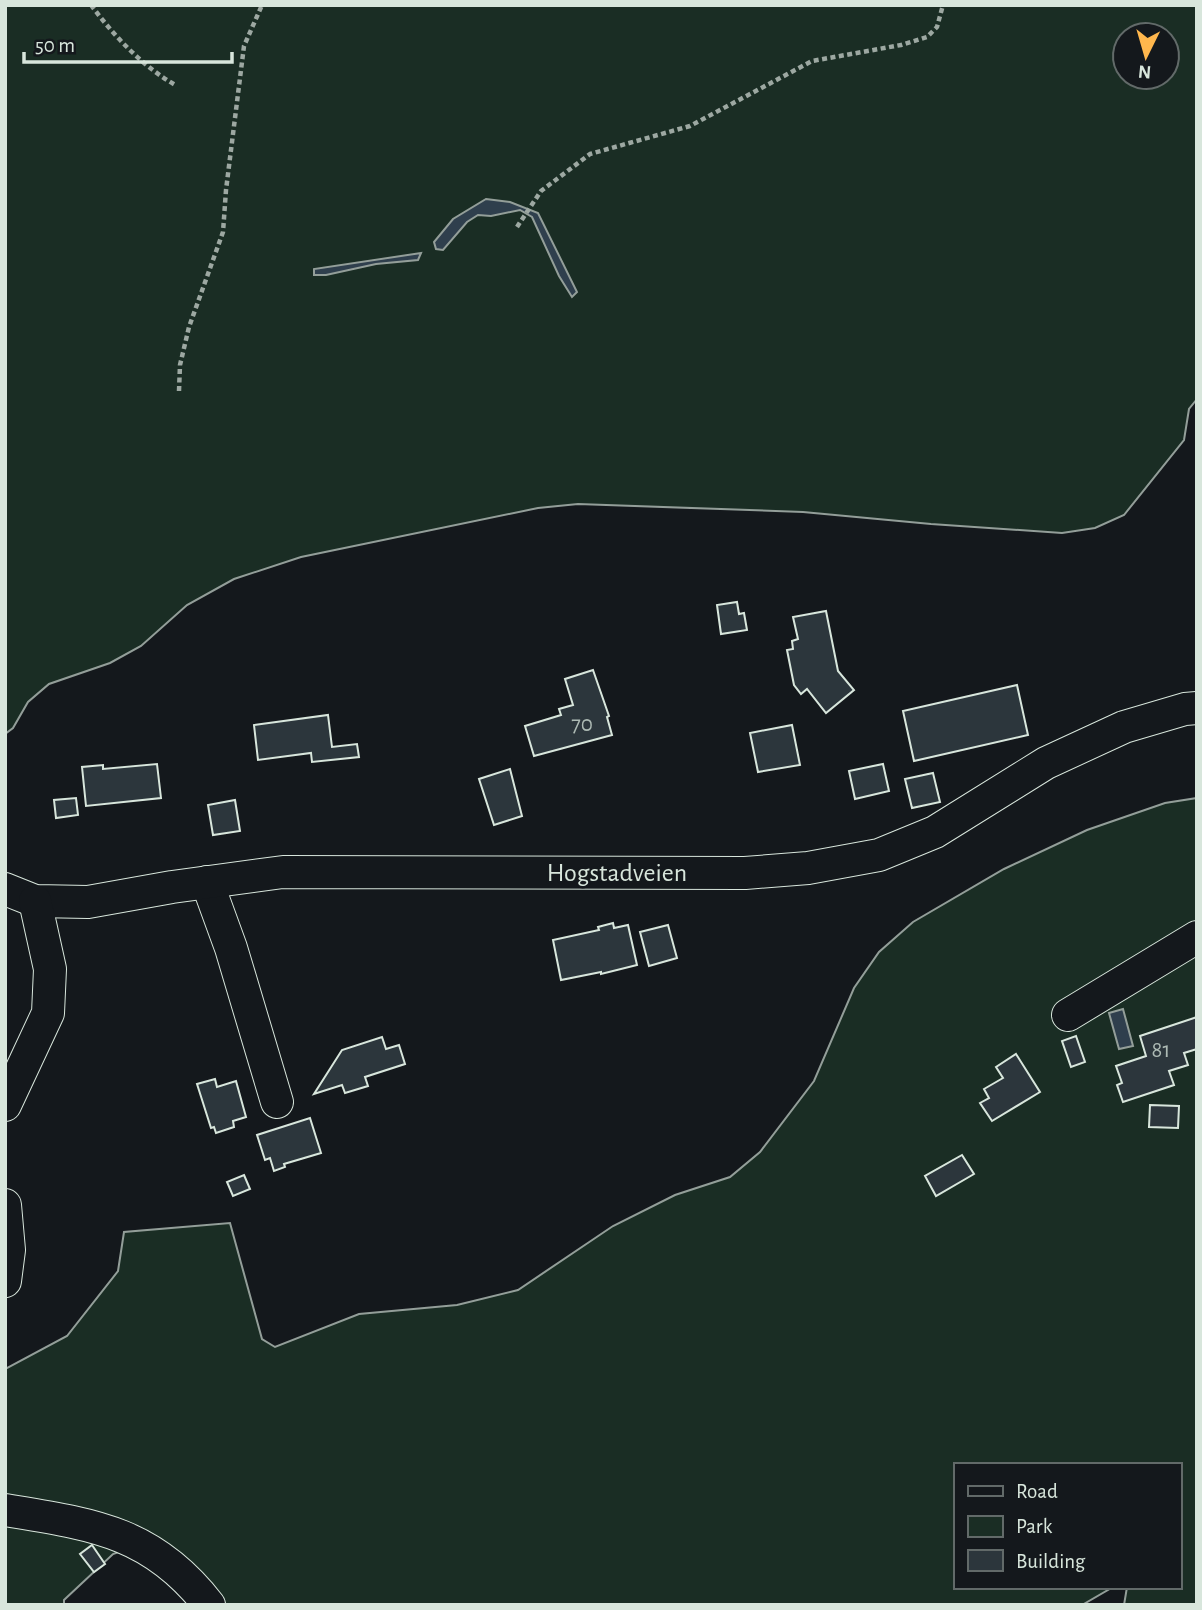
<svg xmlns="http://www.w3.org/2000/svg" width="1202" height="1610" font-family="'Alegreya Sans',sans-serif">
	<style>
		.green { fill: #1a2d24; stroke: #939e99; stroke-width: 2; fill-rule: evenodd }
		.water { fill: #2f3f4d; stroke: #939e99; stroke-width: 2 }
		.building { fill: #2c363c; stroke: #d8e6dc; stroke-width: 2 }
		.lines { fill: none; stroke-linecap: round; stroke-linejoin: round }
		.minor-casing { stroke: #d8e6dc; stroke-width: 34 }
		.path { stroke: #9da8a2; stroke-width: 4.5; stroke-dasharray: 5 3.5; stroke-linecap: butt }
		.minor { stroke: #14181c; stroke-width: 32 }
		.labels { text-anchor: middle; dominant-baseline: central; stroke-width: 5; stroke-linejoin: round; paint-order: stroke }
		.number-label { font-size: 23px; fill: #adbab4 }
		.street-label { font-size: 26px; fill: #d8e6dc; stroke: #14181c }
	</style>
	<rect width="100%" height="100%" fill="#14181c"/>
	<g class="green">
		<path d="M5,5H1197V399L1189,409L1184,440L1124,515L1095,528L1062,533L931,524L803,512L578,504L538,508L301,557L234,579L187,605L141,646L110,663L49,684L28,702L13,728L5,734ZM1125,35H1167V77H1125Z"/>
		<polygon points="1197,798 1197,1605 1124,1605 1127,1587 1179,1587 1179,1465 955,1465 955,1587 1113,1587 1082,1605 227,1605 149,1541 113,1554 64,1600 64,1605 5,1605 5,1369 67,1336 118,1271 124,1232 230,1223 262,1339 275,1347 359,1314 457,1305 518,1290 613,1226 675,1195 730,1177 760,1152 814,1081 854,988 879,952 913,922 1004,869 1087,830 1165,803"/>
	</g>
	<g class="water">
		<polygon points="486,199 510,202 538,213 577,292 572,297 559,276 532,217 520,210 491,216 478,215 467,222 443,250 436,249 434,242 453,219"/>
		<polygon points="421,253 418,260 376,264 326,275 314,275 314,269"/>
		<polygon points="1123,1009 1133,1046 1119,1049 1109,1013"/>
	</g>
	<g class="building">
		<polygon points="737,602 739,614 744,613 747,630 721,634 717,605"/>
		<polygon points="826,611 838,671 854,690 826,713 807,689 801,694 794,685 787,650 793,649 792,641 798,639 793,617"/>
		<polygon points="593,670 609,716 607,717 612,735 534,756 525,726 561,715 559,709 573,705 565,679"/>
		<polygon points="1017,685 1028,735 914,761 903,711"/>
		<polygon points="328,715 332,747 357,744 359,757 312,762 311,753 258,760 254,725"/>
		<polygon points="792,725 800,765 758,772 750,733"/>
		<polygon points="157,764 161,798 86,806 82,767 103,765 103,769"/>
		<polygon points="883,764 889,791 855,799 849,771"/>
		<polygon points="510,769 522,816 494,825 479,779"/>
		<polygon points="933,773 940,802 912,808 905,779"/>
		<polygon points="76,798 78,815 56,818 54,800"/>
		<polygon points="235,800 240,831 213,835 208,805"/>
		<polygon points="613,923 614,928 628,925 637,965 601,974 601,972 561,980 553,940 599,930 598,927"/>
		<polygon points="668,925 677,958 649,966 640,932"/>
		<polygon points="1197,1017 1197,1049 1184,1053 1188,1065 1169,1071 1174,1085 1123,1102 1117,1085 1122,1083 1116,1066 1146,1056 1140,1036"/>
		<polygon points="1076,1036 1085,1062 1071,1067 1062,1041"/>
		<polygon points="382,1037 386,1049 399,1045 405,1064 365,1077 368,1086 345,1093 342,1085 314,1094 342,1050"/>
		<polygon points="1016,1054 1040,1092 992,1121 980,1103 989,1098 984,1089 1003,1078 996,1067"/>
		<polygon points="215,1079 217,1087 236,1081 246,1117 233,1121 234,1127 216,1133 214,1127 211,1128 197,1084"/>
		<polygon points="1150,1105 1179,1106 1178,1128 1149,1127"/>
		<polygon points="310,1118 321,1153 284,1164 285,1167 274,1171 270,1158 265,1160 257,1135"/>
		<polygon points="962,1155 974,1174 936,1196 925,1176"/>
		<polygon points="244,1175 250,1189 233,1196 227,1182"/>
		<polygon points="92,1545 105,1564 94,1572 80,1554"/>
	</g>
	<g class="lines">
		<defs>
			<g id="minor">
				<polyline points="207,882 231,948 277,1102"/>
				<polyline points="5,889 35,901 88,902 172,887 283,872 745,873 808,868 879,855 935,832 1046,763 1124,727 1185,709 1197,708"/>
				<polyline points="1068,1015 1197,937"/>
				<polyline points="5,1105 48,1013 50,969 35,901"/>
				<polyline points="5,1205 9,1250 5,1281"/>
				<path d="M5,1510C91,1524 152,1531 209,1605"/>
			</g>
		</defs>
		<use href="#minor" class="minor-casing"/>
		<g class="path">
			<path d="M91,5C114,36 143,67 177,86"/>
			<polyline points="517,227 541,191 590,154 690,126 812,61 901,45 927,37 937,27 943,5"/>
			<polyline points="179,391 180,365 189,327 223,232 226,190 244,46 262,5"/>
		</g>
		<use href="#minor" class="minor"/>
	</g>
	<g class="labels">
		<g class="number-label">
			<text x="582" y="724">70</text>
			<text x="1161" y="1050">81</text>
		</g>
		<g class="street-label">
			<text x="617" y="873">Hogstadveien</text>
		</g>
	</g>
	<rect width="1202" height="1610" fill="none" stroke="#d8e6dc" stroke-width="14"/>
	<rect x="954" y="1463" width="228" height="126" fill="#14181c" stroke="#626a69" stroke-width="2"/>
	<rect x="968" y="1486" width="35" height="10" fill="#14181c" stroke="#626a69" stroke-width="2"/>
	<text x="1016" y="1498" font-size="21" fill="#d8e6dc">Road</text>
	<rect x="968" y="1516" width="35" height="21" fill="#1a2d24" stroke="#626a69" stroke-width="2"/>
	<text x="1016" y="1533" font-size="21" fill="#d8e6dc">Park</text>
	<rect x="968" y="1550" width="35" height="21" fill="#2c363c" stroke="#626a69" stroke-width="2"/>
	<text x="1016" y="1568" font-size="21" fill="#d8e6dc">Building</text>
	<g transform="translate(1146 56) rotate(185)"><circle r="33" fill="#14181c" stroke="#626a69" stroke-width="2"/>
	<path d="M0-5L12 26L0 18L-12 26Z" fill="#ffb74d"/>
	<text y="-10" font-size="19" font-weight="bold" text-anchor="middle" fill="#d8e6dc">N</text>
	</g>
	<path d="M24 52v10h208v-10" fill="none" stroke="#d8e6dc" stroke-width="3.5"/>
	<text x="35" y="52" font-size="21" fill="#d8e6dc" stroke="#14181c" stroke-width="5" paint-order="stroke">50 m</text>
</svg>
